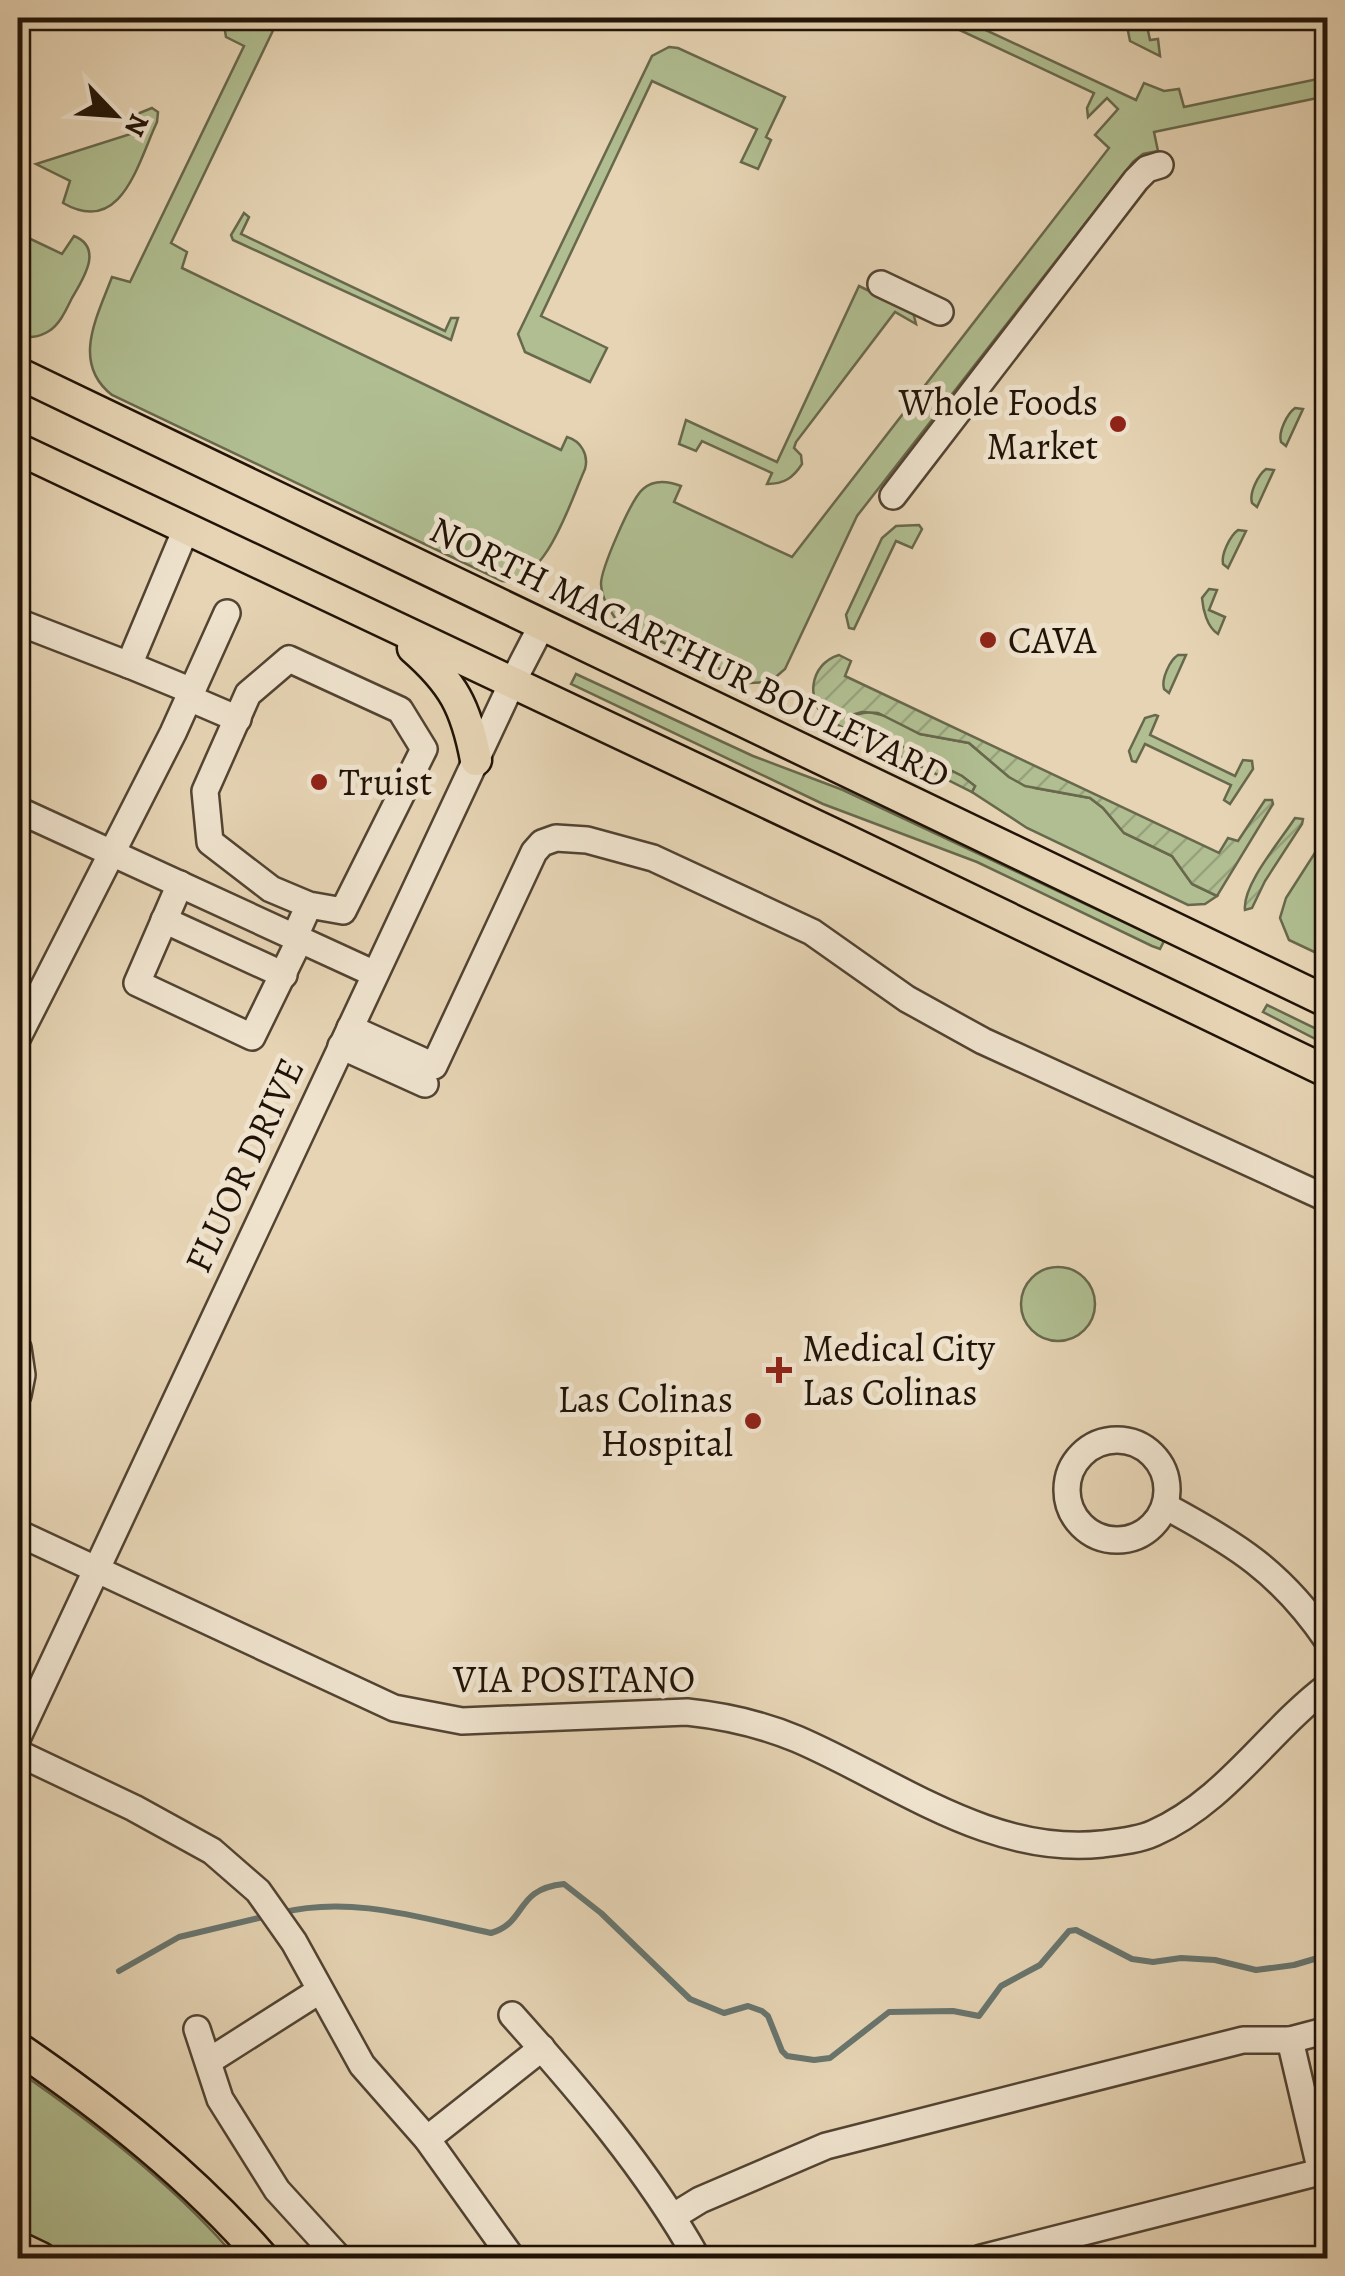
<svg xmlns="http://www.w3.org/2000/svg" width="1345" height="2276" font-family="Alegreya,serif">
	<style>
		.grass { fill: #b0be91; stroke: #68684c; stroke-width: 2.5 }
		.garden { fill: url(#garden-furrows); stroke: #68684c; stroke-width: 2.5 }
		.lines { fill: none; stroke-linecap: round; stroke-linejoin: round }
		.stream { stroke: #68756e; stroke-width: 6 }
		.minor-casing { stroke: #524332; stroke-width: 30 }
		.major-casing { stroke: #211307; stroke-width: 35 }
		.minor { stroke: #efe3ce; stroke-width: 25 }
		.major { stroke: #e6d4b4; stroke-width: 30 }
		.poi-dot { fill: #8f2418; stroke: #efe3ce; stroke-width: 4 }
		.labels { text-anchor: middle; dominant-baseline: central; stroke-width: 10; stroke-linejoin: round; paint-order: stroke }
		.poi-label { font-size: 38px; fill: #211307; stroke: #efe3ce; text-anchor: start }
		.street-label { font-size: 38px; fill: #211307; stroke: #efe3ce }
	</style>
	<defs>
		<pattern id="garden-furrows" width="10" height="10" patternUnits="userSpaceOnUse" patternTransform="scale(2.5)"><rect width="10" height="10" fill="#b0be91"/><path d="M-1 1l2-2M0 10L10 0M9 11l2-2" fill="none" stroke="#97a27c"/></pattern>
	</defs>
	<rect width="100%" height="100%" fill="#e6d4b4"/>
	<filter id="stains"><feTurbulence type="fractalNoise" baseFrequency=".002" numOctaves="4"/><feColorMatrix values="0 0 0 0 .2 0 0 0 0 .09 0 0 0 0 .02 0 0 0 .5 -.17"/></filter>
	<radialGradient id="worn" r=".72"><stop offset=".6" stop-color="#630" stop-opacity="0"/><stop offset="1" stop-color="#630" stop-opacity=".3"/></radialGradient>
	<g class="grass">
		<path d="M231,18H279L171,243L187,252L182,268L561,450L567,437C581,441 589,455 585,469C570,502 546,585 502,581L112,395C71,363 97,317 112,277L130,282L244,46L226,37L225,31Z"/>
		<path d="M934,18H960L1136,100L1144,83L1164,91L1179,89L1184,107L1327,77V96L1154,132L1158,151L1143,154L1133,162L857,516L785,669L770,682L750,683L617,621C609,609 602,599 601,584C601,569 631,499 643,489C654,479 668,481 681,486L674,502L792,557L1109,148L1095,135L1118,109L1107,98L1088,117L1087,108L1094,93Z"/>
		<polygon points="1140,22 1147,26 1150,40 1158,39 1160,56 1130,41 1127,26"/>
		<polygon points="669,47 678,48 785,97 766,137 771,140 758,169 741,162 757,129 652,81 541,316 607,348 590,382 525,352 518,334 652,56"/>
		<path d="M152,108L158,112L157,122C138,162 122,237 63,203L70,181L36,164L137,132L132,116Z"/>
		<polygon points="244,213 249,217 241,234 445,331 451,318 458,318 451,340 233,240 231,235"/>
		<path d="M18,233L62,254L74,236C104,248 83,279 72,298C66,310 60,324 49,331C38,338 29,338 18,335Z"/>
		<path d="M859,286L913,312L916,324L895,312L796,442L794,448L801,455L802,464C793,478 784,484 767,484L772,473L702,441L696,451L679,444L686,420L777,462Z"/>
		<path d="M1295,408L1303,409L1286,446L1281,442C1278,432 1287,414 1295,408Z"/>
		<path d="M1266,469L1274,470L1257,507L1252,503C1249,493 1258,475 1266,469Z"/>
		<polygon points="919,525 922,529 912,548 896,541 854,629 849,628 846,615 882,538 896,526"/>
		<path d="M1238,530L1246,531L1228,568L1223,564C1221,554 1230,536 1238,530Z"/>
		<path d="M1209,589L1217,590L1209,610L1225,617L1218,634C1207,627 1203,610 1202,598Z"/>
		<path d="M1178,655H1186L1169,693L1164,689C1161,679 1170,660 1178,655Z"/>
		<polygon points="576,674 753,756 843,790 1164,941 1160,949 1152,946 977,862 823,804 571,684"/>
		<polygon points="869,712 886,716 920,734 969,743 1009,777 1035,788 1090,798 1103,808 1124,833 1172,856 1192,884 1217,896 1205,904 1188,905 1027,828 972,792 975,786 962,776 843,717"/>
		<polygon points="1155,715 1158,716 1150,735 1235,776 1243,760 1252,761 1253,769 1230,804 1224,800 1231,785 1145,744 1136,762 1132,761 1129,751 1145,718"/>
		<polygon points="1327,834 1327,958 1289,940 1280,918 1286,898"/>
		<polygon points="1267,1005 1327,1034 1327,1045 1263,1012"/>
		<circle cx="1058" cy="1304" r="37"/>
		<path d="M18,2071C92,2122 178,2188 236,2258H75L18,2230Z"/>
	</g>
	<g class="garden">
		<path d="M839,655L851,661L845,676L1219,853L1228,838L1238,841L1265,800H1272L1273,804L1217,896L1192,884L1172,856L1124,833L1103,808L1090,798L1025,786L1009,777L969,743L920,734L878,713L862,712L844,717L962,776L975,786L972,792L828,720C805,702 809,664 839,655Z"/>
		<path d="M1295,818L1303,819L1302,824L1265,881L1252,908L1245,910C1242,885 1281,840 1295,818Z"/>
	</g>
	<g class="lines">
		<g class="stream">
			<path d="M280,1913C351,1895 421,1918 491,1933C528,1922 514,1889 564,1884L601,1913L690,1999L724,2013L748,2006L762,2011L768,2016L782,2051L787,2056L814,2060L830,2058L889,2012L953,2011L979,2016L1001,1986L1040,1965L1069,1931L1076,1930L1132,1959L1153,1962L1181,1958L1215,1960L1256,1970L1294,1965L1328,1955"/>
			<polyline points="119,1971 179,1937 267,1916"/>
		</g>
		<defs>
			<g id="minor">
				<polyline points="881,284 940,312"/>
				<polyline points="893,496 1136,180 1147,169 1160,165"/>
				<polyline points="186,529 129,665 192,691"/>
				<polyline points="18,622 129,665"/>
				<polyline points="189,698 238,719"/>
				<polyline points="18,810 375,974"/>
				<polyline points="180,884 137,983 252,1037 300,939"/>
				<polyline points="164,920 284,975"/>
				<polyline points="295,936 309,905 343,911 424,749 400,710 289,659 248,694 205,791 210,842 271,889 309,905"/>
				<polyline points="350,1028 434,1066 534,852 542,843 556,838 587,840 653,858 812,932 907,999 983,1041 1328,1199"/>
				<polyline points="18,1037 173,733 227,613"/>
				<polyline points="341,1046 425,1084"/>
				<polyline points="18,1348 22,1375 18,1395"/>
				<circle cx="1117" cy="1490" r="50"/>
				<path d="M1165,1506C1236,1544 1281,1572 1328,1641"/>
				<path d="M18,1533L394,1708L462,1721L687,1712C725,1716 761,1724 797,1739C895,1781 990,1856 1102,1844C1119,1842 1139,1840 1154,1833C1226,1801 1267,1732 1328,1686"/>
				<polyline points="18,1737 512,683 542,625"/>
				<polyline points="18,1753 134,1808 212,1851 258,1891 294,1942 362,2065 427,2139 512,2258"/>
				<path d="M512,2015C580,2091 647,2169 697,2258"/>
				<polyline points="197,2029 220,2099 277,2190 339,2258"/>
				<polyline points="1290,2040 1321,2172"/>
				<polyline points="209,2061 319,1991"/>
				<polyline points="427,2139 542,2048"/>
				<polyline points="674,2216 700,2200 826,2146 1243,2040 1290,2040 1328,2030"/>
				<polyline points="981,2258 1328,2170"/>
			</g>
			<g id="major">
				<polyline points="18,373 1328,1002"/>
				<polyline points="18,449 844,839 1328,1072"/>
				<path d="M413,648C453,683 466,707 476,760"/>
				<path d="M18,2048C107,2109 192,2176 263,2258"/>
				<polyline points="18,2247 41,2258"/>
			</g>
		</defs>
		<use href="#minor" class="minor-casing"/>
		<use href="#major" class="major-casing"/>
		<use href="#minor" class="minor"/>
		<use href="#major" class="major"/>
	</g>
	<g class="poi-dot">
		<circle cx="1118" cy="424" r="10"/>
		<circle cx="988" cy="640" r="10"/>
		<circle cx="319" cy="782" r="10"/>
		<path d="M774 1355h10v10h10v10h-10v10h-10v-10h-10v-10h10z"/>
		<circle cx="753" cy="1421" r="10"/>
	</g>
	<g class="labels">
		<g class="poi-label">
			<text x="1098" y="402" text-anchor="end">Whole Foods<tspan x="1098" dy="44">Market</tspan></text>
			<text x="1008" y="640">CAVA</text>
			<text x="339" y="782">Truist</text>
			<text x="802" y="1348">Medical City<tspan x="802" dy="44">Las Colinas</tspan></text>
			<text x="733" y="1399" text-anchor="end">Las Colinas<tspan x="733" dy="44">Hospital</tspan></text>
		</g>
		<g class="street-label">
			<text transform="translate(690 652) rotate(26)">NORTH MACARTHUR BOULEVARD</text>
			<text transform="translate(244 1165) rotate(-65)">FLUOR DRIVE</text>
			<text x="574" y="1679">VIA POSITANO</text>
		</g>
	</g>
	<rect width="1345" height="2276" fill="none" stroke="#e6d4b4" stroke-width="60"/>
	<rect x="20" y="20" width="1305" height="2236" fill="none" stroke="#211307" stroke-width="5"/>
	<rect x="30" y="30" width="1285" height="2216" fill="none" stroke="#211307" stroke-width="2.5"/>
	<g transform="translate(115 115) rotate(115)" stroke="#efe3ce" stroke-width="8" paint-order="stroke">
	<path d="M0-8L18 38L0 25L-18 38Z" fill="#211307"/>
	<text y="-15" font-size="28" font-weight="bold" text-anchor="middle" fill="#211307">N</text>
	</g>
	<rect width="100%" height="100%" filter="url(#stains)"/>
	<rect width="100%" height="100%" fill="url(#worn)"/>
</svg>
